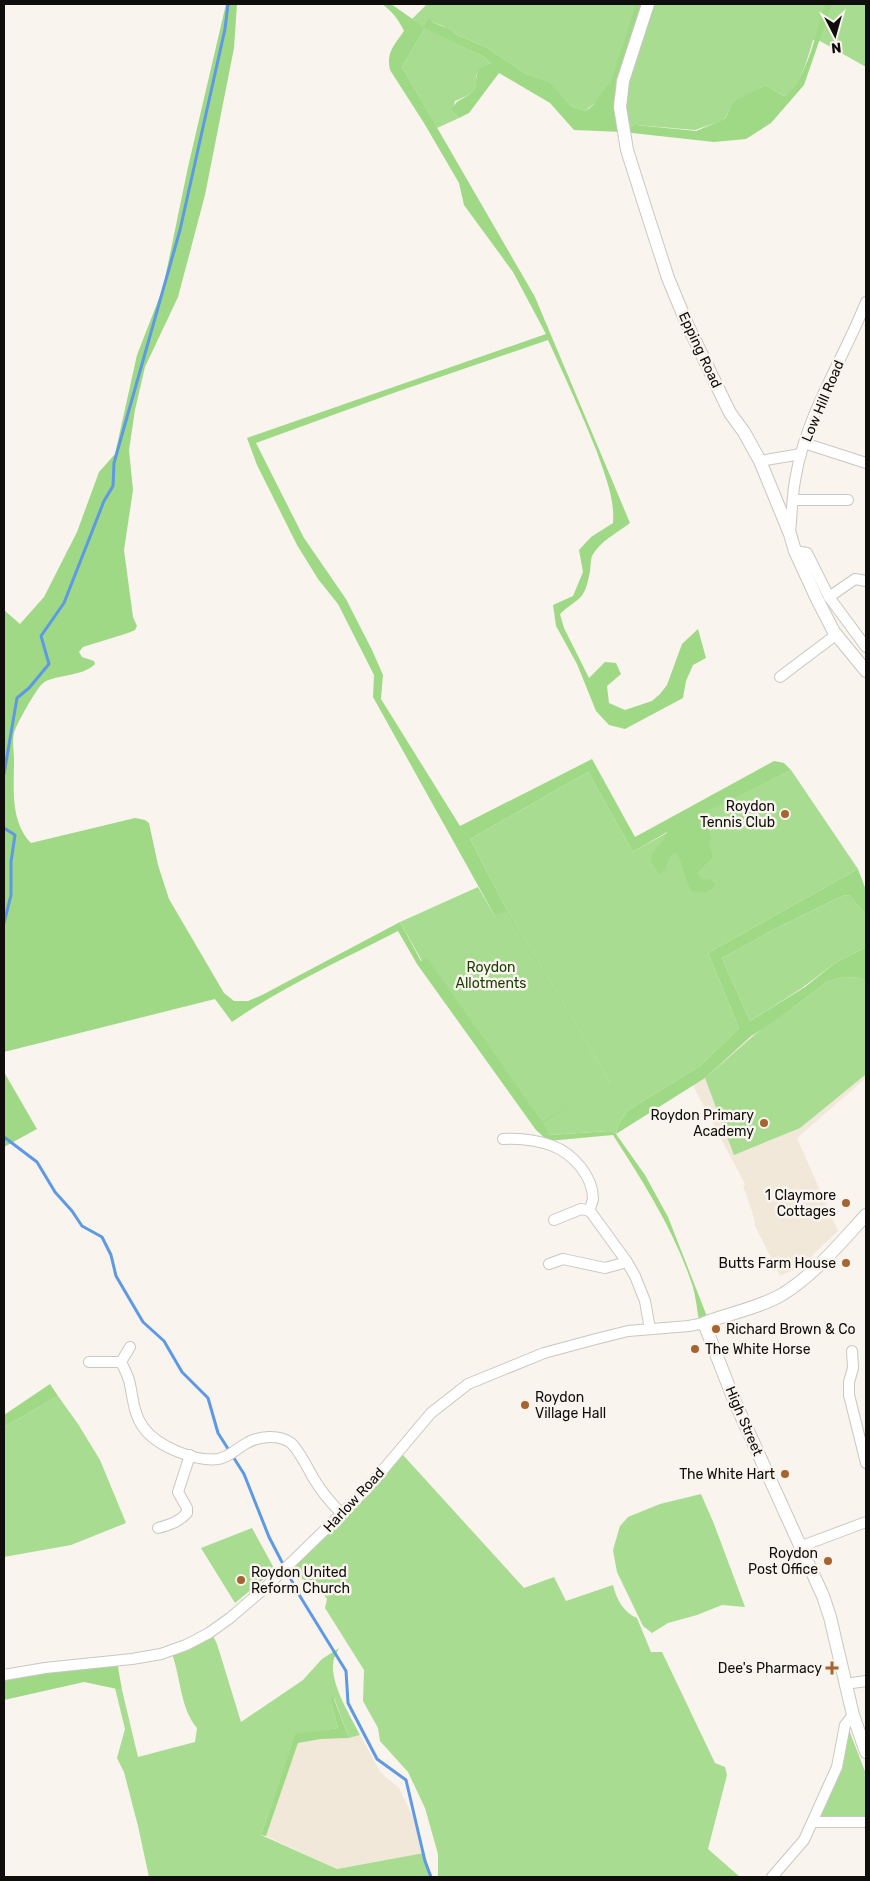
<svg xmlns="http://www.w3.org/2000/svg" width="870" height="1881" font-family="Rubik,sans-serif">
	<style>
		.built { fill: #f1e8da }
		.green { fill: #a7dc91 }
		.forest { fill: #9fd986 }
		.lines { fill: none; stroke-linecap: round; stroke-linejoin: round }
		.stream { stroke: #5d99e4; stroke-width: 3 }
		.minor-casing { stroke: #cbc7c0; stroke-width: 12 }
		.major-casing { stroke: #cbc7c0; stroke-width: 14 }
		.minor { stroke: #fff; stroke-width: 10 }
		.major { stroke: #fff; stroke-width: 12 }
		.poi-dot { fill: #a66430; stroke: #f9f4ed; stroke-width: 2 }
		.labels { text-anchor: middle; dominant-baseline: central; stroke-width: 5; stroke-linejoin: round; paint-order: stroke }
		.street-label { font-size: 14px; fill: #0f0e0c; stroke: #f9f4ed }
		.poi-label { font-size: 14px; fill: #0f0e0c; stroke: #f9f4ed; text-anchor: end }
		.park-label { font-size: 14px; fill: #193e03; stroke: #f9f4ed }
	</style>
	<rect width="100%" height="100%" fill="#f9f4ed"/>
	<g class="built">
		<polygon points="866,954 866,1078 797,1138 838,1231 800,1267 780,1276 754,1224 755,1223 752,1211 743,1186 745,1184 690,1080"/>
		<polygon points="360,1735 381,1773 399,1788 416,1823 424,1853 337,1869 266,1836 298,1743 321,1739 349,1738"/>
	</g>
	<g class="green">
		<path d="M427,4H866V67L820,41L813,40C807,60 802,83 785,96C777,94 773,88 765,85L733,103L724,120L695,130L636,125L622,126L596,102L585,111L571,106L548,82L526,74L486,47L455,34L443,26L432,22L425,27L482,56L491,63C466,76 482,79 473,91C469,96 461,98 455,101L453,109L459,118L437,128L402,67L425,28L412,19Z"/>
		<polygon points="791,770 858,869 708,953 739,1028 700,1066 627,1111 618,1125 616,1134 613,1134 608,1131 549,1135 427,959 422,961 400,922 478,887 495,916 506,910 609,1082 610,1081 507,910 470,839 588,772 633,852 700,814"/>
		<polygon points="849,895 865,914 866,912 866,947 835,963 802,988 750,1021 722,958 773,930 842,896"/>
		<polygon points="844,977 861,978 866,982 865,1075 800,1128 734,1155 705,1078 766,1025 790,1010 828,981"/>
		<polygon points="58,1396 78,1424 100,1460 126,1523 71,1545 4,1557 4,1427"/>
		<path d="M403,1455L524,1588L554,1577L566,1601L613,1585C616,1599 624,1613 637,1618L651,1652H662L715,1763L725,1767L727,1775L708,1849L740,1877H438V1854L425,1808L408,1772L380,1741L378,1728L363,1701L364,1670L325,1608L327,1599L317,1585L302,1579L292,1565L364,1496Z"/>
		<polygon points="701,1494 714,1524 745,1607 722,1605 697,1615 668,1623 652,1633 643,1626 617,1572 613,1550 620,1526 628,1517 660,1504"/>
		<polygon points="252,1528 275,1570 235,1603 201,1548"/>
		<path d="M212,1634L217,1644L241,1722L303,1680L322,1659L339,1648C336,1654 333,1659 333,1666C332,1687 351,1717 360,1735L349,1738L334,1698L331,1703L338,1728L295,1735L261,1835L337,1869L424,1853L431,1877H149L138,1826L124,1772L117,1758L125,1729L115,1688L122,1690L138,1757L195,1742L197,1728C180,1708 181,1678 172,1654Z"/>
		<path d="M847,1730H849L866,1774V1819L820,1817L819,1815C837,1783 843,1766 847,1730Z"/>
	</g>
	<g class="forest">
		<path d="M226,4H237L234,48L205,195L178,297L145,367L135,410L129,450L133,490L124,550L133,617L137,626L135,630L128,633L83,647L79,652L82,657L94,661L95,664C81,678 52,674 42,684C35,691 17,723 14,733C12,741 14,752 14,760C14,789 10,821 31,843L135,818L145,820L149,823L158,865L169,899L224,993L234,1001H248L262,995L400,922L421,961L427,958L542,1122L570,1105L543,1123L549,1135L608,1131L616,1134L618,1125L627,1111L700,1066L739,1028L708,953L858,869L866,890V912L865,914L849,895L842,896L773,930L722,958L750,1021L805,987L835,963L866,947V982L861,978L844,977L828,981L790,1010L750,1037L705,1078L616,1134L645,1175L668,1217L708,1319L699,1321C697,1310 696,1298 693,1287C675,1232 644,1183 613,1135L548,1141L536,1130L417,964L398,931C342,960 284,986 232,1022L215,999L4,1052V610L20,624L44,597L77,532L99,472L115,454L137,355L163,288L188,167Z"/>
		<path d="M382,4H391L424,27L429,18L432,22L449,29L455,34L486,47L526,74L549,82L571,106L585,111C597,105 601,91 611,82L636,4H648L633,47L622,126L636,125L696,131L725,119L733,102L765,85C773,88 777,94 785,96C808,78 816,31 825,4H832L804,85L771,123L746,139L714,142L623,132L574,130L550,103L499,73L469,113L459,118L452,109C457,98 466,99 473,91C479,85 473,76 480,69C483,66 488,65 491,63L482,56L425,28L402,67L535,297L630,523C617,533 600,541 592,556C590,562 591,570 589,576C584,602 577,598 560,614L564,628L589,678L605,662L616,663L621,674L607,686L609,703L625,710L652,701L660,694L667,685L682,644L698,629L706,658L693,665L686,681L683,698L625,729L609,725L596,711L577,664L556,626L553,605L573,596L583,572L579,550L591,537L613,523C615,498 605,476 597,452C582,414 565,377 548,340L399,391L256,443L304,538L346,599L372,650L383,675L381,699L460,826L592,759L635,837L774,761L784,763L791,770L701,814L712,837L709,845L713,857L697,873L702,880L711,879L715,886L705,893L692,891C684,879 684,866 677,853L671,855L664,871L660,874C639,854 663,847 667,832L633,852L588,772L470,839L507,910L610,1081L609,1082L506,911L495,916L373,697L374,675L338,604L318,579L297,545L257,465L247,438L546,334L513,272L464,205L459,183L424,123L390,70C386,53 394,45 404,31C399,20 392,11 382,4Z"/>
		<polygon points="4,1072 37,1129 4,1147"/>
		<polygon points="50,1384 58,1396 4,1427 4,1415"/>
		<polygon points="117,1661 122,1690 84,1682 4,1700 4,1676"/>
		<polygon points="332,1694 349,1738 321,1739 298,1743 266,1836 261,1835 295,1734 338,1728 331,1703"/>
	</g>
	<g class="lines">
		<g class="stream">
			<polyline points="4,774 17,698 29,688 49,664 41,636 64,603 104,501 113,486 114,463 180,230 225,29 228,4"/>
			<polyline points="4,828 15,835 11,862 11,895 4,923"/>
			<polyline points="4,1137 37,1162 55,1192 72,1211 82,1226 102,1237 111,1255 116,1276 143,1322 164,1341 182,1372 208,1398 218,1433 244,1474 269,1537 298,1593 346,1671 348,1703 377,1759 406,1780 425,1861 431,1877"/>
		</g>
		<defs>
			<g id="minor">
				<polyline points="804,443 866,463"/>
				<polyline points="760,461 801,454"/>
				<polyline points="793,500 848,500"/>
				<path d="M790,532C792,513 792,494 796,475C807,413 843,360 866,302"/>
				<polyline points="795,551 807,553 829,597 855,579 866,581"/>
				<polyline points="829,597 866,647"/>
				<polyline points="780,677 837,634"/>
				<path d="M503,1139C519,1138 537,1140 553,1146C573,1154 593,1176 593,1199C592,1203 590,1207 590,1211L627,1262L635,1276L645,1301L650,1329"/>
				<polyline points="554,1220 581,1209 590,1211"/>
				<polyline points="549,1264 563,1259 605,1268 627,1262"/>
				<polyline points="852,1351 853,1368 849,1382 849,1395 866,1463"/>
				<polyline points="89,1362 121,1362"/>
				<path d="M121,1362C124,1368 127,1374 129,1380C133,1396 133,1413 143,1427C156,1446 195,1462 218,1459C230,1457 237,1448 247,1443C259,1436 279,1434 291,1443C299,1450 308,1469 314,1479C321,1491 332,1504 342,1514"/>
				<polyline points="121,1362 130,1347"/>
				<path d="M158,1528C169,1525 179,1522 187,1513V1508L178,1492L190,1455"/>
				<polyline points="802,1546 866,1522"/>
				<polyline points="4,1675 45,1668 132,1659 161,1654 186,1645 209,1633 230,1618 266,1587 366,1490 431,1413 468,1384 544,1353 596,1339 628,1331 689,1326 704,1323"/>
				<polyline points="845,1684 866,1681"/>
				<polyline points="813,1822 866,1822"/>
				<polyline points="772,1877 804,1840 837,1767 845,1725 853,1715"/>
			</g>
			<g id="major">
				<polyline points="648,4 623,81 620,107 627,150 647,213 668,278 687,324 730,413 744,432 760,461 790,534 795,551 817,599 834,632 866,671"/>
				<path d="M866,1215C841,1242 815,1274 783,1294C759,1308 730,1313 704,1323L734,1400L823,1596L830,1617L853,1715L866,1752"/>
			</g>
		</defs>
		<use href="#minor" class="minor-casing"/>
		<use href="#major" class="major-casing"/>
		<use href="#minor" class="minor"/>
		<use href="#major" class="major"/>
	</g>
	<g class="poi-dot">
		<circle cx="785" cy="814" r="5"/>
		<circle cx="764" cy="1123" r="5"/>
		<circle cx="846" cy="1203" r="5"/>
		<circle cx="846" cy="1263" r="5"/>
		<circle cx="716" cy="1329" r="5"/>
		<circle cx="695" cy="1349" r="5"/>
		<circle cx="525" cy="1405" r="5"/>
		<circle cx="785" cy="1474" r="5"/>
		<circle cx="828" cy="1561" r="5"/>
		<circle cx="241" cy="1580" r="5"/>
		<path d="M829.5 1660.5h5v5h5v5h-5v5h-5v-5h-5v-5h5z"/>
	</g>
	<g class="labels">
		<g class="street-label">
			<text transform="translate(700 350) rotate(65)">Epping Road</text>
			<text transform="translate(823 401) rotate(-67)">Low Hill Road</text>
			<text transform="translate(744 1421) rotate(67)">High Street</text>
			<text transform="translate(354 1500) rotate(-47)">Harlow Road</text>
		</g>
		<g class="poi-label">
			<text x="775" y="806">Roydon<tspan x="775" dy="16">Tennis Club</tspan></text>
			<text x="754" y="1115">Roydon Primary<tspan x="754" dy="16">Academy</tspan></text>
			<text x="836" y="1195">1 Claymore<tspan x="836" dy="16">Cottages</tspan></text>
			<text x="836" y="1263">Butts Farm House</text>
			<text x="726" y="1329" text-anchor="start">Richard Brown &amp; Co</text>
			<text x="705" y="1349" text-anchor="start">The White Horse</text>
			<text x="535" y="1397" text-anchor="start">Roydon<tspan x="535" dy="16">Village Hall</tspan></text>
			<text x="775" y="1474">The White Hart</text>
			<text x="818" y="1553">Roydon<tspan x="818" dy="16">Post Office</tspan></text>
			<text x="251" y="1572" text-anchor="start">Roydon United<tspan x="251" dy="16">Reform Church</tspan></text>
			<text x="822" y="1668">Dee's Pharmacy</text>
		</g>
		<g class="park-label">
			<text x="491" y="967">Roydon<tspan x="491" dy="16">Allotments</tspan></text>
		</g>
	</g>
	<rect width="870" height="1881" fill="none" stroke="#0f0e0c" stroke-width="10"/>
	<g transform="translate(835 35) rotate(174)" stroke="#f9f4ed" stroke-width="4" paint-order="stroke">
	<path d="M0-4L9 19L0 12L-9 19Z" fill="#0f0e0c"/>
	<text y="-8" font-size="14" font-weight="bold" text-anchor="middle" fill="#0f0e0c">N</text>
	</g>
</svg>
